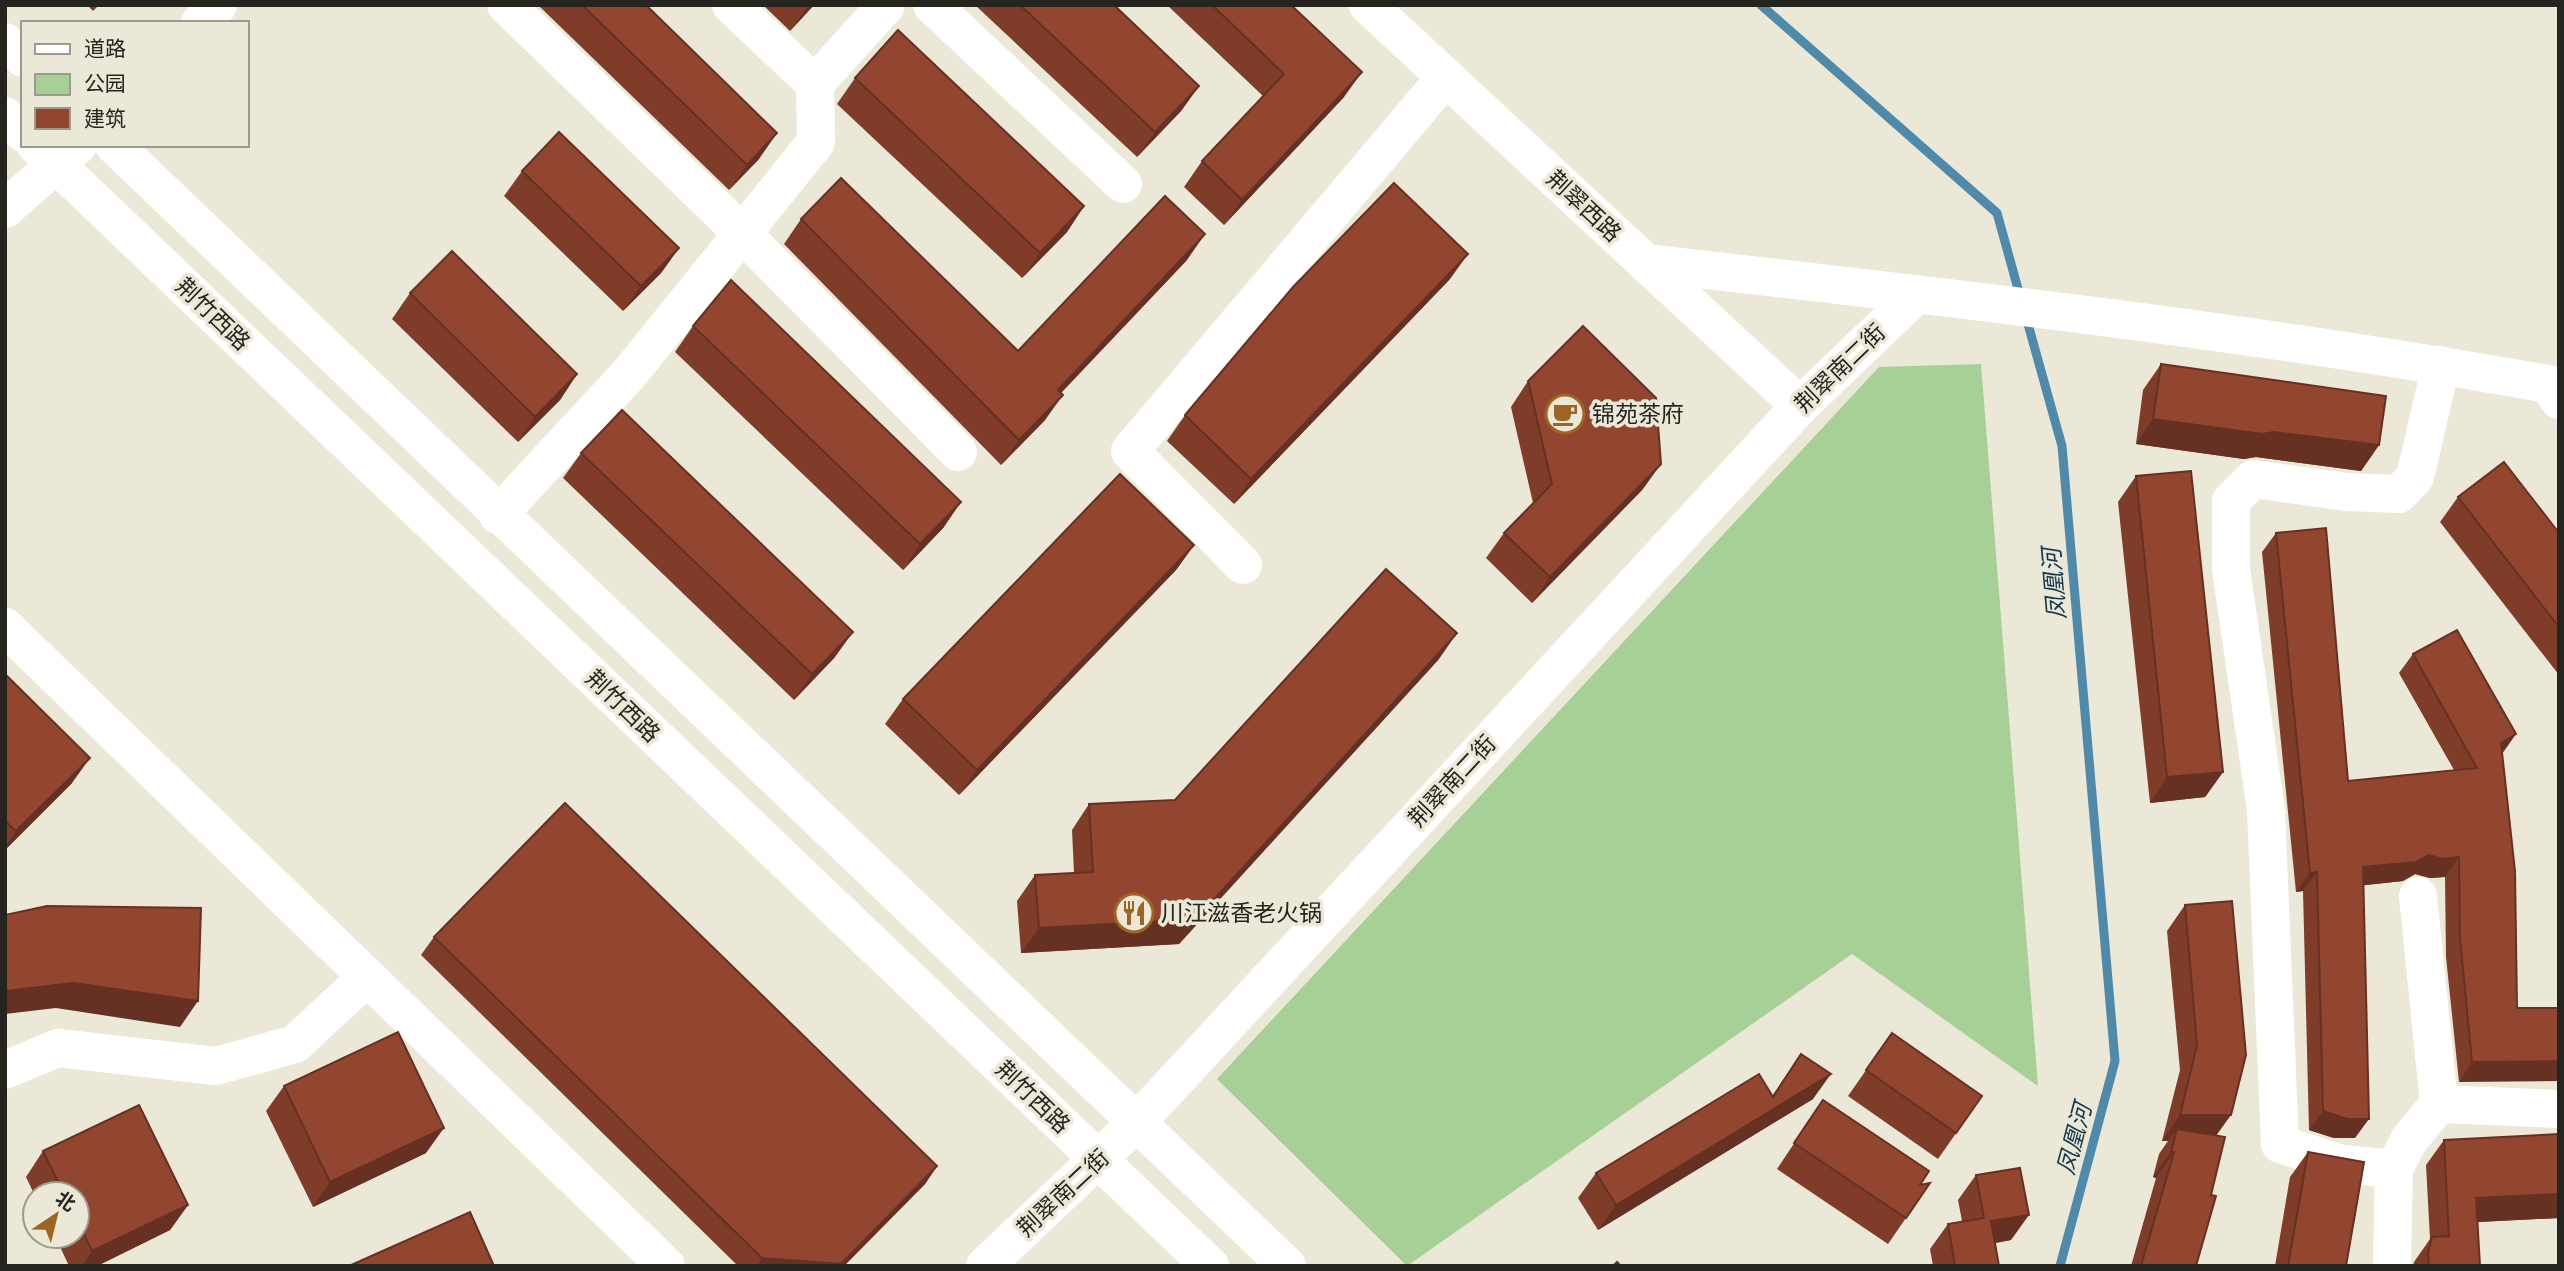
<svg xmlns="http://www.w3.org/2000/svg" width="2564" height="1271" font-family="Cabin,'Noto Sans SC',sans-serif">
	<style>
		.green { fill: #a6d096 }
		.lines { fill: none; stroke-linecap: round; stroke-linejoin: round }
		.stream { stroke: #508aab; stroke-width: 9 }
		.minor { stroke: #fff; stroke-width: 38 }
		.major { stroke: #fff; stroke-width: 38 }
		.wall { fill: #7e3c29 }
		.shaded-wall { fill: #663122 }
		.building { fill: #924630; stroke: #663122; stroke-width: 2 }
		.labels { text-anchor: middle; dominant-baseline: central; stroke-width: 7; stroke-linejoin: round; paint-order: stroke }
		.street-label { font-size: 23px; fill: #25241e; stroke: #ebe8d8 }
		.poi-label { font-size: 23px; fill: #25241e; stroke: #ebe8d8; text-anchor: start }
		.water-label { font-size: 24px; font-style: italic; fill: #14384d; stroke: #ebe8d8 }
	</style>
	<rect width="100%" height="100%" fill="#ebe8d8"/>
	<polygon class="green" points="1981,364 2038,1086 1852,954 1407,1266 1217,1079 1879,367"/>
	<g class="lines">
		<g class="stream">
			<polyline points="1761,5 1997,213 2020,296"/>
			<polyline points="2026,317 2062,446 2115,1061 2060,1266"/>
		</g>
		<g class="minor">
			<polyline points="506,5 742,233 958,452"/>
			<polyline points="731,5 815,84"/>
			<polyline points="932,5 1123,184"/>
			<polyline points="1368,5 1800,406"/>
			<polyline points="200,23 218,5"/>
			<polyline points="5,209 78,145"/>
			<path d="M1645,263C1947,297 2249,331 2548,384L2559,400"/>
			<polyline points="2441,365 2415,477 2399,494 2347,492 2253,479 2231,501 2231,569 2266,810 2280,1144 2342,1164 2394,1169 2409,1140 2439,1104 2559,1109"/>
			<polyline points="498,515 629,374 816,142 815,84 886,5"/>
			<polyline points="1243,565 1130,451 1445,78"/>
			<polyline points="5,627 666,1266"/>
			<polyline points="2418,896 2439,1104"/>
			<polyline points="5,1070 58,1048 216,1066 295,1044 367,977"/>
			<polyline points="985,1266 1137,1122 1800,406 1917,294"/>
			<polyline points="2392,1266 2394,1169"/>
		</g>
		<g class="major">
			<polyline points="5,42 23,58"/>
			<polyline points="5,116 23,133"/>
			<polyline points="36,145 1210,1266"/>
			<polyline points="114,145 1287,1266"/>
		</g>
	</g>
	<g class="wall">
		<polygon points="87,5 99,5 93,11"/>
		<polygon points="538,5 646,5 759,159 729,190"/>
		<polygon points="763,5 814,5 790,31"/>
		<polygon points="975,5 1114,5 1199,86 1181,111 1137,157"/>
		<polygon points="1167,5 1291,5 1344,97 1224,225 1184,187 1202,161 1263,96"/>
		<polygon points="855,78 1084,206 1067,232 1022,278 837,104"/>
		<polygon points="522,171 679,248 661,273 623,311 504,196"/>
		<polygon points="801,219 1018,351 1187,260 1061,393 1045,420 1001,465 784,244"/>
		<polygon points="1450,279 1234,504 1167,441 1185,415"/>
		<polygon points="410,293 577,374 560,400 518,442 392,319"/>
		<polygon points="693,326 944,527 903,570 675,352"/>
		<polygon points="2161,364 2379,445 2361,471 2256,457 2244,459 2136,444 2143,390"/>
		<polygon points="1528,381 1643,489 1532,603 1486,558 1504,533 1533,503 1511,407"/>
		<polygon points="581,453 835,657 794,700 563,478"/>
		<polygon points="2136,476 2223,772 2205,797 2150,803 2118,502"/>
		<polygon points="2458,497 2559,533 2559,675 2440,522"/>
		<polygon points="2276,533 2348,781 2454,770 2399,673 2413,654 2502,754 2517,1008 2459,1082 2446,957 2445,877 2430,878 2415,874 2403,881 2363,885 2355,1138 2334,1138 2309,1130 2303,891 2296,892 2262,552"/>
		<polygon points="1194,545 1176,570 959,795 885,724 903,699"/>
		<polygon points="1439,659 1179,944 1021,953 1017,901 1035,875 1074,873 1072,830 1089,804 1175,800"/>
		<polygon points="5,674 72,783 5,850"/>
		<polygon points="2185,905 2216,1136 2211,1195 2196,1266 2131,1266 2156,1178 2153,1177 2159,1154 2168,1141 2162,1141 2180,1070 2167,931"/>
		<polygon points="434,937 937,1166 925,1184 844,1266 738,1266 421,955"/>
		<polygon points="1892,1033 1982,1096 1938,1159 1848,1096"/>
		<polygon points="1801,1054 1813,1099 1598,1230 1578,1198 1596,1173 1772,1096"/>
		<polygon points="284,1086 426,1153 313,1207 266,1111"/>
		<polygon points="1823,1100 1920,1185 1930,1183 1888,1244 1777,1169"/>
		<polygon points="2559,1134 2559,1218 2477,1222 2480,1266 2413,1266 2414,1262 2430,1239 2426,1165 2444,1140"/>
		<polygon points="43,1151 188,1205 170,1230 97,1266 69,1266 55,1236 77,1236 77,1194 35,1194 35,1196 26,1177"/>
		<polygon points="2308,1152 2346,1266 2275,1266 2290,1177"/>
		<polygon points="1976,1175 2011,1240 1995,1243 1999,1266 1933,1266 1930,1249 1948,1224 1962,1221 1958,1200"/>
	</g>
	<g class="shaded-wall">
		<polygon points="814,5 790,31 808,6"/>
		<polygon points="1362,72 1344,97 1224,225 1242,200"/>
		<polygon points="1199,86 1181,111 1137,157 1155,132"/>
		<polygon points="777,133 759,159 729,190 747,165"/>
		<polygon points="1084,206 1067,232 1022,278 1040,253"/>
		<polygon points="1205,234 1187,260 1040,415 1058,390"/>
		<polygon points="679,248 661,273 623,311 641,286"/>
		<polygon points="1468,254 1450,279 1234,504 1251,479"/>
		<polygon points="577,374 560,400 518,442 535,417"/>
		<polygon points="1063,395 1045,420 1001,465 1019,440"/>
		<polygon points="2153,419 2274,432 2379,445 2361,471 2256,457 2244,459 2136,444"/>
		<polygon points="1661,464 1643,489 1532,603 1550,577"/>
		<polygon points="961,502 944,527 903,570 920,544"/>
		<polygon points="1194,545 1176,570 959,795 977,770"/>
		<polygon points="853,632 835,657 794,700 812,674"/>
		<polygon points="1457,633 1439,659 1179,944 1021,953 1039,928"/>
		<polygon points="2516,734 2502,754 2501,743"/>
		<polygon points="90,758 72,783 5,850 5,847 16,831"/>
		<polygon points="2223,772 2205,797 2150,803 2167,777"/>
		<polygon points="2429,855 2459,857 2445,877 2430,878 2415,874 2403,881 2349,887 2363,867"/>
		<polygon points="2317,872 2303,891 2296,892 2310,873"/>
		<polygon points="74,983 198,1001 180,1027 56,1008 5,1014 5,991"/>
		<polygon points="2559,1061 2559,1081 2459,1082 2472,1062"/>
		<polygon points="1831,1074 1813,1099 1598,1230 1616,1205"/>
		<polygon points="2323,1111 2369,1119 2355,1138 2334,1138 2309,1130"/>
		<polygon points="2180,1115 2231,1115 2213,1140 2177,1129 2168,1141 2162,1141"/>
		<polygon points="444,1128 426,1153 313,1207 330,1182"/>
		<polygon points="2171,1152 2174,1152 2156,1178 2153,1177"/>
		<polygon points="937,1166 925,1184 844,1266 757,1266 762,1258"/>
		<polygon points="2559,1194 2559,1218 2459,1223 2476,1198"/>
		<polygon points="188,1205 170,1230 97,1266 82,1266 92,1251"/>
		<polygon points="2029,1215 2011,1240 1973,1247 1991,1221"/>
	</g>
	<g class="building">
		<polygon points="582,5 646,5 777,133 747,165"/>
		<polygon points="1020,5 1114,5 1199,86 1155,132"/>
		<polygon points="1212,5 1291,5 1362,72 1242,200 1202,161 1284,74"/>
		<polygon points="898,30 1084,206 1040,253 855,78"/>
		<polygon points="559,132 679,248 641,286 522,171"/>
		<polygon points="841,178 1018,351 1165,196 1205,234 1058,390 1063,395 1019,440 801,219"/>
		<polygon points="1394,183 1468,254 1251,479 1185,415 1293,287"/>
		<polygon points="452,251 577,374 535,417 410,293"/>
		<polygon points="731,280 961,502 920,544 693,326"/>
		<polygon points="1583,326 1656,398 1661,464 1550,577 1504,533 1552,484 1528,381"/>
		<polygon points="2161,364 2386,396 2379,445 2274,432 2262,434 2153,419"/>
		<polygon points="622,410 853,632 812,674 581,453"/>
		<polygon points="2504,462 2559,533 2559,627 2458,497"/>
		<polygon points="2191,471 2223,772 2167,777 2136,476"/>
		<polygon points="1120,474 1194,545 977,770 903,699"/>
		<polygon points="2326,528 2348,781 2477,768 2413,654 2457,630 2516,734 2501,743 2515,871 2517,1008 2559,1008 2559,1061 2472,1062 2460,938 2459,857 2443,859 2429,855 2416,862 2363,867 2369,1119 2347,1119 2323,1111 2317,872 2310,873 2276,533"/>
		<polygon points="1386,569 1457,633 1196,919 1039,928 1035,875 1093,872 1089,804 1175,800"/>
		<polygon points="5,674 90,758 16,831 5,821"/>
		<polygon points="565,803 937,1166 841,1264 762,1258 434,937"/>
		<polygon points="2232,901 2246,1055 2231,1115 2180,1115 2197,1045 2185,905"/>
		<polygon points="47,906 201,908 198,1001 74,983 5,991 5,915"/>
		<polygon points="398,1032 444,1128 330,1182 284,1086"/>
		<polygon points="1892,1033 1982,1096 1956,1133 1866,1070"/>
		<polygon points="1801,1054 1831,1074 1616,1205 1596,1173 1759,1074 1773,1097"/>
		<polygon points="1823,1100 1929,1171 1920,1185 1930,1183 1906,1218 1794,1143"/>
		<polygon points="139,1105 188,1205 92,1251 77,1220 77,1194 64,1194 43,1151"/>
		<polygon points="2177,1129 2225,1137 2211,1195 2216,1196 2196,1266 2141,1266 2174,1152 2171,1152"/>
		<polygon points="2559,1134 2559,1194 2476,1198 2480,1266 2429,1266 2428,1252 2432,1237 2449,1236 2444,1140"/>
		<polygon points="2308,1152 2364,1162 2346,1266 2288,1266"/>
		<polygon points="2020,1168 2029,1215 1991,1221 1999,1266 1955,1266 1948,1224 1984,1218 1976,1175"/>
		<polygon points="470,1212 494,1266 349,1266"/>
		<polygon points="1617,1262 1621,1266 1613,1266"/>
	</g>
	<defs>
		<symbol id="cafe-ring" viewBox="-11 -11 22 22"><circle r="9.5" fill="#ebe8d8" stroke="#9e6422" stroke-width="1.5"/><path d="M-5.5-4.5H6V0H3Q3 3.5 0 3.5H-2.5Q-5.5 3.5-5.5 0ZM3-3.2v2h1.7v-2ZM-6 4.5H4V6H-6Z" fill="#9e6422"/></symbol>
		<symbol id="restaurant-ring" viewBox="-11 -11 22 22"><circle r="9.5" fill="#ebe8d8" stroke="#9e6422" stroke-width="1.5"/><path d="M-5-6h1v4h1v-4h1v4h1v-4h1v5L-1.5 .5V6h-2V.5L-5-1ZM5-6V6H3V1.5H1.5Q1.5-4 5-6Z" fill="#9e6422"/></symbol>
	</defs>
	<g fill-rule="evenodd">
		<use href="#cafe-ring" x="1543" y="392" width="44" height="44"/>
		<use href="#restaurant-ring" x="1112" y="891" width="44" height="44"/>
	</g>
	<g class="labels">
		<g class="street-label">
			<text transform="translate(1584 206) rotate(43)">荆翠西路</text>
			<text transform="translate(213 314) rotate(44)">荆竹西路</text>
			<text transform="translate(1840 368) rotate(-44)">荆翠南二街</text>
			<text transform="translate(623 706) rotate(44)">荆竹西路</text>
			<text transform="translate(1452 781) rotate(-47)">荆翠南二街</text>
			<text transform="translate(1033 1097) rotate(44)">荆竹西路</text>
			<text transform="translate(1063 1193) rotate(-43)">荆翠南二街</text>
		</g>
		<g class="poi-label">
			<text x="1592" y="414">锦苑茶府</text>
			<text x="1161" y="913">川江滋香老火锅</text>
		</g>
		<g class="water-label">
			<text transform="translate(2054 584) rotate(-95)">凤凰河</text>
			<text transform="translate(2074 1139) rotate(-75)">凤凰河</text>
		</g>
	</g>
	<rect width="2564" height="1271" fill="none" stroke="#25241e" stroke-width="14"/>
	<rect x="21" y="21" width="228" height="126" fill="#ebe8d8" stroke="#9c9a8e" stroke-width="2"/>
	<rect x="35" y="44" width="35" height="10" fill="#ffffff" stroke="#9c9a8e" stroke-width="2"/>
	<text x="84" y="56" font-size="21" fill="#25241e">道路</text>
	<rect x="35" y="74" width="35" height="21" fill="#a6d096" stroke="#9c9a8e" stroke-width="2"/>
	<text x="84" y="91" font-size="21" fill="#25241e">公园</text>
	<rect x="35" y="108" width="35" height="21" fill="#924630" stroke="#9c9a8e" stroke-width="2"/>
	<text x="84" y="126" font-size="21" fill="#25241e">建筑</text>
	<g transform="translate(56 1215) rotate(35)"><circle r="33" fill="#ebe8d8" stroke="#9c9a8e" stroke-width="2"/>
	<path d="M0-5L12 26L0 18L-12 26Z" fill="#9e6422"/>
	<text y="-10" font-size="19" font-weight="bold" text-anchor="middle" fill="#25241e">北</text>
	</g>
</svg>
